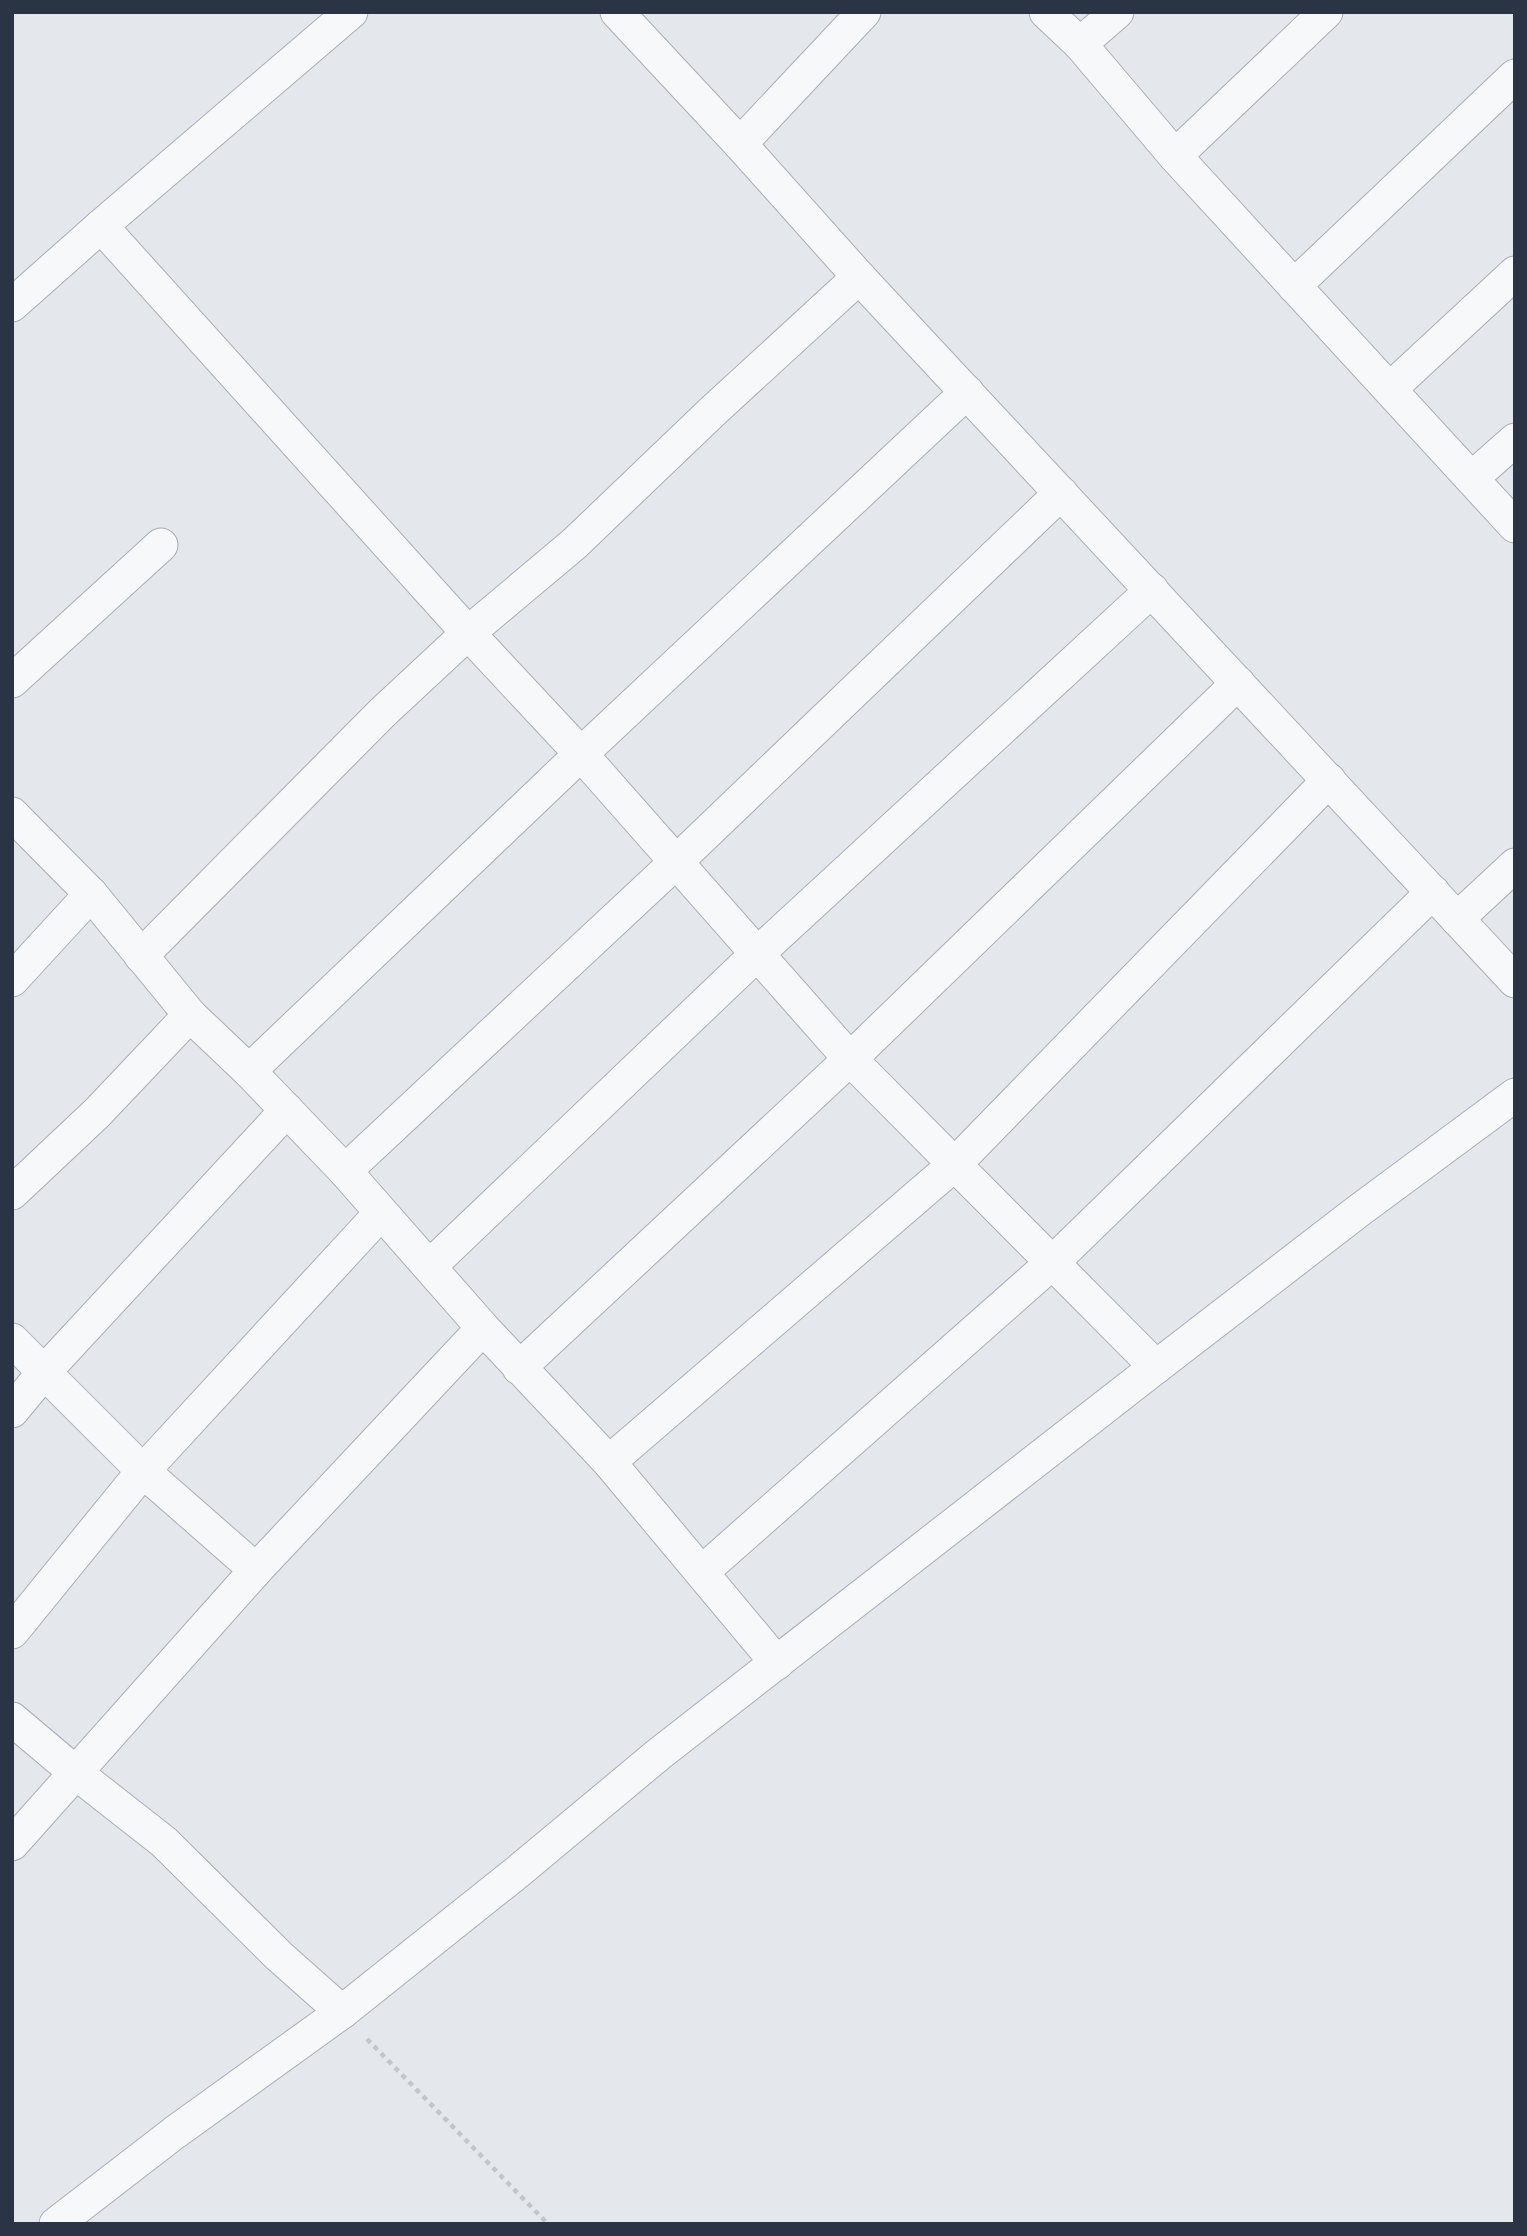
<svg xmlns="http://www.w3.org/2000/svg" width="1527" height="2236" font-family="Montserrat,sans-serif">
	<style>
		.lines { fill: none; stroke-linecap: round; stroke-linejoin: round }
		.street-casing { stroke: #a9aeb7; stroke-width: 35 }
		.path { stroke: #c2c5cb; stroke-width: 4.5; stroke-dasharray: 5 5; stroke-linecap: butt }
		.street { stroke: #f7f8fa; stroke-width: 33 }
	</style>
	<rect width="100%" height="100%" fill="#e4e7ec"/>
	<g class="lines">
		<defs>
			<g id="street">
				<polyline points="617,12 740,144 859,277 1515,981"/>
				<polyline points="1046,12 1080,44 1175,156 1515,526"/>
				<polyline points="1080,44 1117,12"/>
				<polyline points="740,144 864,12"/>
				<polyline points="1175,156 1326,12"/>
				<polyline points="101,226 468,633 581,754 850,1059 1156,1367"/>
				<polyline points="1294,286 1515,76"/>
				<polyline points="12,305 101,226 351,12"/>
				<polyline points="1390,389 1515,273"/>
				<polyline points="1472,478 1515,440"/>
				<polyline points="12,681 161,545"/>
				<polyline points="12,814 91,894 190,1015 249,1071 345,1171 483,1328 609,1462 777,1663"/>
				<polyline points="1457,919 1515,865"/>
				<polyline points="141,956 382,713 468,633 574,544 713,411 859,277"/>
				<polyline points="12,980 91,894"/>
				<polyline points="249,1071 581,754 967,392"/>
				<polyline points="345,1171 675,863 1061,493"/>
				<polyline points="12,1193 97,1113 190,1015"/>
				<polyline points="430,1266 756,955 1152,590"/>
				<polyline points="12,1340 143,1471 256,1570"/>
				<polyline points="519,1368 850,1059 1238,683"/>
				<polyline points="12,1411 45,1371 287,1110"/>
				<polyline points="609,1462 955,1164 1329,780"/>
				<polyline points="702,1572 1053,1262 1433,892"/>
				<polyline points="12,1632 143,1471 381,1213"/>
				<polyline points="12,1719 76,1773 164,1842 279,1956 342,2012"/>
				<polyline points="12,1844 256,1570 483,1328"/>
				<polyline points="56,2224 174,2133 342,2012 515,1874 659,1754 1156,1367 1357,1212 1515,1095"/>
			</g>
		</defs>
		<use href="#street" class="street-casing"/>
		<polyline class="path" points="367,2039 548,2224"/>
		<use href="#street" class="street"/>
	</g>
	<rect width="1527" height="2236" fill="none" stroke="#2b3445" stroke-width="28"/>
</svg>
